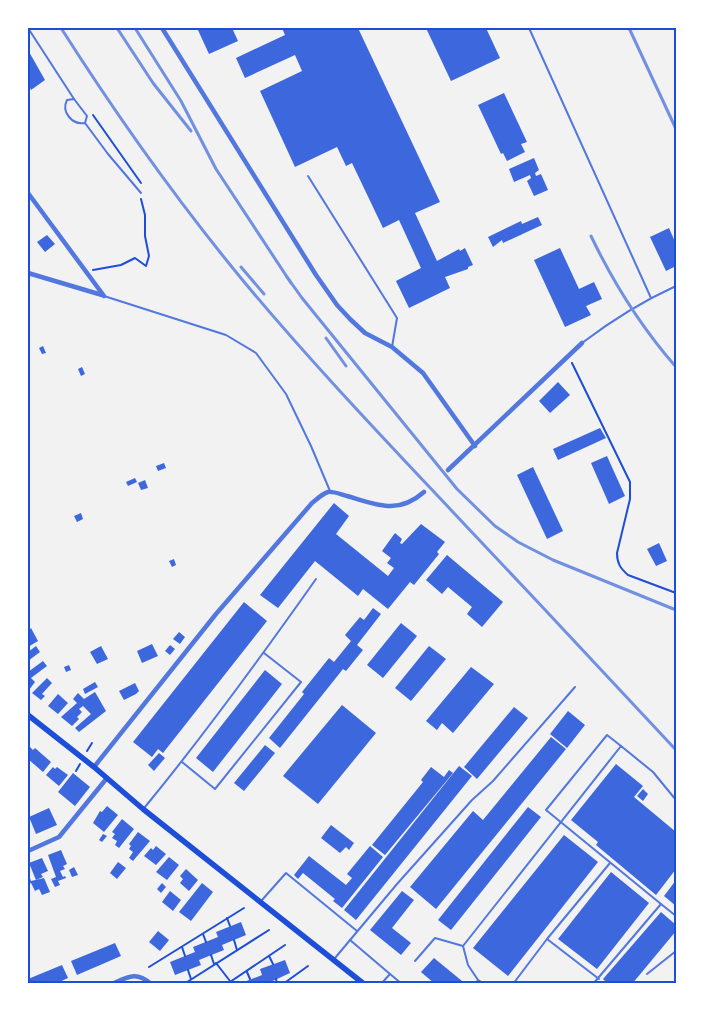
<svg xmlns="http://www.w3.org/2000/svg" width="704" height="1011" font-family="'Public Sans',sans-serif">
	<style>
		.building { fill: #3d67dc }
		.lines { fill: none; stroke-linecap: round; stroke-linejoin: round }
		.path { stroke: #1d4ed8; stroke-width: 2 }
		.service { stroke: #5277de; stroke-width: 2 }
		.minor { stroke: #5277de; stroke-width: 4.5 }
		.secondary { stroke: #1d4ed8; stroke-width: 5.5 }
		.rail { stroke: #7290e2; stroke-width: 3 }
		.neatline { fill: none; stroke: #1d4ed8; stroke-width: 2 }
	</style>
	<rect width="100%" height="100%" fill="#f2f2f2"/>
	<g class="building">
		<polygon points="197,28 232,28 238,41 209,54"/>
		<polygon points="282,28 358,28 440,202 415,213 437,261 459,249 460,251 465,248 473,265 468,267 468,269 445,277 450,288 409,308 396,281 421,268 399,220 383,228 352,163 346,166 337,147 295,167 260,91 302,71 295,55 245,78 236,58 285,35"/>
		<polygon points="426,28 486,28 500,58 451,81"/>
		<polygon points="28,50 45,80 31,90 28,84"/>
		<polygon points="504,93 527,142 521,144 525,152 507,161 503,153 501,154 478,105"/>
		<polygon points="534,158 539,170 535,173 536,176 541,174 548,190 534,196 527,181 531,178 530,175 514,182 509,169"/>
		<polygon points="538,217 542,225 503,243 502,240 493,247 488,237 521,221 522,224"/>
		<polygon points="669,228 676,244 676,266 666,271 650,237"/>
		<polygon points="47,235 55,244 45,252 37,242"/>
		<polygon points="560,248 579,289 594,282 602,299 586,306 591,315 565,327 534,260"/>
		<polygon points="43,346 46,353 42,354 39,348"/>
		<polygon points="82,367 85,374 81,376 78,369"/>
		<polygon points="558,382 570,395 550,413 539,401"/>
		<polygon points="600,428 606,438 558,460 553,449"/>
		<polygon points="607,456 625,496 609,504 591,463"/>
		<polygon points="164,463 166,468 158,471 156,466"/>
		<polygon points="533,467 563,531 547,539 517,475"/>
		<polygon points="135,478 137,482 128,486 126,482"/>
		<polygon points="145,480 148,488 141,490 138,483"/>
		<polygon points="334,503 349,516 336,534 388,576 394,568 387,563 391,558 382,551 395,533 402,539 400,543 402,544 421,524 445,542 437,552 439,554 414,585 410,582 388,609 363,589 358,596 315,561 278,608 260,595"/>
		<polygon points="81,513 83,519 77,522 74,516"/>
		<polygon points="659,543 667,561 656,566 647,549"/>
		<polygon points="447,555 503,602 482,627 467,614 472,607 448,587 442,594 426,580"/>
		<polygon points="174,559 176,565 172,567 169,561"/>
		<polygon points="244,602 267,621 163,753 158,749 152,757 133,742"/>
		<polygon points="373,608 381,614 357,645 363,650 346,671 343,669 280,748 269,738 304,694 302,692 329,658 334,662 351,641 345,635 360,617 364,620"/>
		<polygon points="401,623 417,636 383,678 367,665"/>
		<polygon points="31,628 38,641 28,647 28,631"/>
		<polygon points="179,632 185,637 180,644 173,639"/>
		<polygon points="152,644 158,656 142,663 137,651"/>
		<polygon points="170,645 175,649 170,655 165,651"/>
		<polygon points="36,646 40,652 28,661 28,652"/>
		<polygon points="101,646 108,659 97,664 90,652"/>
		<polygon points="429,646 446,659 411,701 395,688"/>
		<polygon points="43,661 47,666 31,678 35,682 29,690 28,672"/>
		<polygon points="69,665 71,670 66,672 64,667"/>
		<polygon points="471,667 494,684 453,733 442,723 437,730 426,721"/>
		<polygon points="265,670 282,684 213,772 196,758"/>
		<polygon points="47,678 52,683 42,694 45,696 41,700 32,693"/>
		<polygon points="95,682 98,687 85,694 83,689"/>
		<polygon points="135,683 139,691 136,694 124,700 119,691"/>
		<polygon points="95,692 106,711 79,732 75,728 91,714 83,706 79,709 82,712 77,717 79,719 72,726 61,717 77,703 73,699 78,693 84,699"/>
		<polygon points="58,694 68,703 58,714 48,706"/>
		<polygon points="342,705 376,733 318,804 283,776"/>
		<polygon points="514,707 528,718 477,779 464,767"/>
		<polygon points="568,711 585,725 567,748 550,734"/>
		<polygon points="551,737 566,749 436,909 410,887 473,811 483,820"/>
		<polygon points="28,745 33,750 35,748 51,762 43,772 28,759"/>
		<polygon points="265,745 275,753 244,791 234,783"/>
		<polygon points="159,753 165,758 154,771 148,765"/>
		<polygon points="616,764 643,786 634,797 676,832 676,869 656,895 596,845 598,842 571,820"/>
		<polygon points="459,766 472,776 356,920 344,910"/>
		<polygon points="53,767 55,769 57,767 68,775 59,786 46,775"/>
		<polygon points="431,767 444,777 449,770 453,773 385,855 372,845 423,782 421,780"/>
		<polygon points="73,773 90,787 75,806 58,792"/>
		<polygon points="643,789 648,794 643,801 637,796"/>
		<polygon points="107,806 118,815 104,832 93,823 100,811 102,812"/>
		<polygon points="528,807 541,817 451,930 438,920"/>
		<polygon points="49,808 57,825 36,834 29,817"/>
		<polygon points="122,819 134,829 119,848 115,845 117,841 112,838 115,834 112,832"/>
		<polygon points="331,825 354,843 349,850 346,847 340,853 321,838"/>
		<polygon points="138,832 150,841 133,861 129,858 133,852 129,849 131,846 129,844"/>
		<polygon points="103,834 107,836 102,842 99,840"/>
		<polygon points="564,835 598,862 508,976 473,948"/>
		<polygon points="156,846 166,854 156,865 144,856 151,848 153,850"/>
		<polygon points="370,846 383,857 342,908 333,901 335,899 303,873 298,879 294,875 309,856 346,885 352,878 347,874"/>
		<polygon points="61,850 67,864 63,866 65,869 60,871 63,877 65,876 66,878 58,881 60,885 55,887 51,879 56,877 48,855"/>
		<polygon points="169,857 179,865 167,880 156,872"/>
		<polygon points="42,858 48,871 41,874 43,877 36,880 29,863"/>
		<polygon points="118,862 126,868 117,879 110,873"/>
		<polygon points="74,867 78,875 72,877 69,870"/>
		<polygon points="186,869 198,880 189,891 180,883 183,879 180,876"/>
		<polygon points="611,872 649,903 597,969 558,939"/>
		<polygon points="28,873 31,881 44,878 50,892 42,895 39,889 35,891 31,883 28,884"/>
		<polygon points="676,880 676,906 664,896"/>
		<polygon points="162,883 166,887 161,893 157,889"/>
		<polygon points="202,883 213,892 191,921 179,912"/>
		<polygon points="170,891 181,900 173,911 162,902"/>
		<polygon points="402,891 414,900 392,928 411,943 401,955 370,930"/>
		<polygon points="661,912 676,925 676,931 632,984 608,984 603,979"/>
		<polygon points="241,922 246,935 222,945 224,950 199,960 201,965 175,975 170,962 195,952 193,947 218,937 216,932"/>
		<polygon points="158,931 169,940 160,951 149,942"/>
		<polygon points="115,943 121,956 77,975 71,961"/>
		<polygon points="434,958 462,981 461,984 435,984 421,972"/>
		<polygon points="285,960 290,973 266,984 239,984 262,975 260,969"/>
		<polygon points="62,965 68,978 55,984 28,984 28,979"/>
	</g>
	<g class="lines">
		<g class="path">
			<polyline points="93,115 141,183"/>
			<polyline points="93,270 121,265 135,258 146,266 149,256 145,236 145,215 141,199"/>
			<path d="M572,363L630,482V499L617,553C617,563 620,568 628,575L676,593"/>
			<polyline points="87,751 92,743"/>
			<polyline points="76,771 80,764"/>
			<polyline points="227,918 230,926"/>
			<polyline points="203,934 206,942"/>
			<polyline points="234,940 237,950"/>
			<polyline points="182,947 185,956"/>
			<polyline points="211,955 214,964"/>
			<polyline points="269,956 273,964"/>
			<polyline points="216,963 230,981"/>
			<polyline points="149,967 244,908"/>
			<polyline points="188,970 191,979"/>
			<polyline points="247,972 250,979"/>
			<polyline points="276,979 277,984"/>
			<polyline points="184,984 269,930"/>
			<polyline points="227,984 285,945"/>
			<polyline points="283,984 308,966"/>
		</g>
		<g class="service">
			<polyline points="28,28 74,99"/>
			<polyline points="529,28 651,298"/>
			<path d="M85,123L87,116L74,99L67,100C61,112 72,125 85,123L108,154L141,193"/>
			<polyline points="308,176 397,318 392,347"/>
			<polyline points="104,296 226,335 256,353 286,394 311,446 330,491"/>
			<path d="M582,343C611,321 643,301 676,286"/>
			<polyline points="182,762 215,789 301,682 264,653"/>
			<path d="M145,807C205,734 261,657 316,579"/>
			<polyline points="262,900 286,873 357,931"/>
			<polyline points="661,904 676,916"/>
			<polyline points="547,939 599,979"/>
			<polyline points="350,940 390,974"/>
			<polyline points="335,958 397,884 472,800 493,781 575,687"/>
			<polyline points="415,961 435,938 463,946"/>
			<polyline points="647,974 676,951"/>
			<polyline points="478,980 485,984"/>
			<polyline points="381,984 390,974 402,984"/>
			<polyline points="475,984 478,980 468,965 463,946 621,746 653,772 676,800"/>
			<polyline points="513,984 547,939 610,863"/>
			<polyline points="593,984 661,904 546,810 607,735 621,746"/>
		</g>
		<g class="minor">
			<polyline points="162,28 316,275 337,305 350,319 365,333 392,347 423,373 475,446"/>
			<polyline points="28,193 104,296"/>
			<polyline points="28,273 102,295"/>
			<polyline points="448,470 582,343"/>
			<path d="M94,767L216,614L312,503C317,499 322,494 328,492C334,491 342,495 347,496C377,505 398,515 424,492"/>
			<polyline points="28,851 59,837 107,778"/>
			<path d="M112,984C128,977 136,971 151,984"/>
		</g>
		<polyline class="secondary" points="28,715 94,767 143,809 364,984"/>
		<g class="rail">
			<path d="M61,28C117,116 178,202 245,283C316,368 392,447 467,527C537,601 607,676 676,750"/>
			<polyline points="117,28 153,83 191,131"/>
			<polyline points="135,28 181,101 216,169 291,283"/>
			<polyline points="629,28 676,129"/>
			<path d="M591,236C614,284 641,327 676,367"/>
			<polyline points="241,267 264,294"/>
			<polyline points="287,277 302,298 457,489 495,526 518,542 553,560 676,610"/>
			<polyline points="326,338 346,366"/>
		</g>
	</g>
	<rect width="704" height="1011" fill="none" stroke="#ffffff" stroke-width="58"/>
	<rect x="29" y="29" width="646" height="953" class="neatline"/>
</svg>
